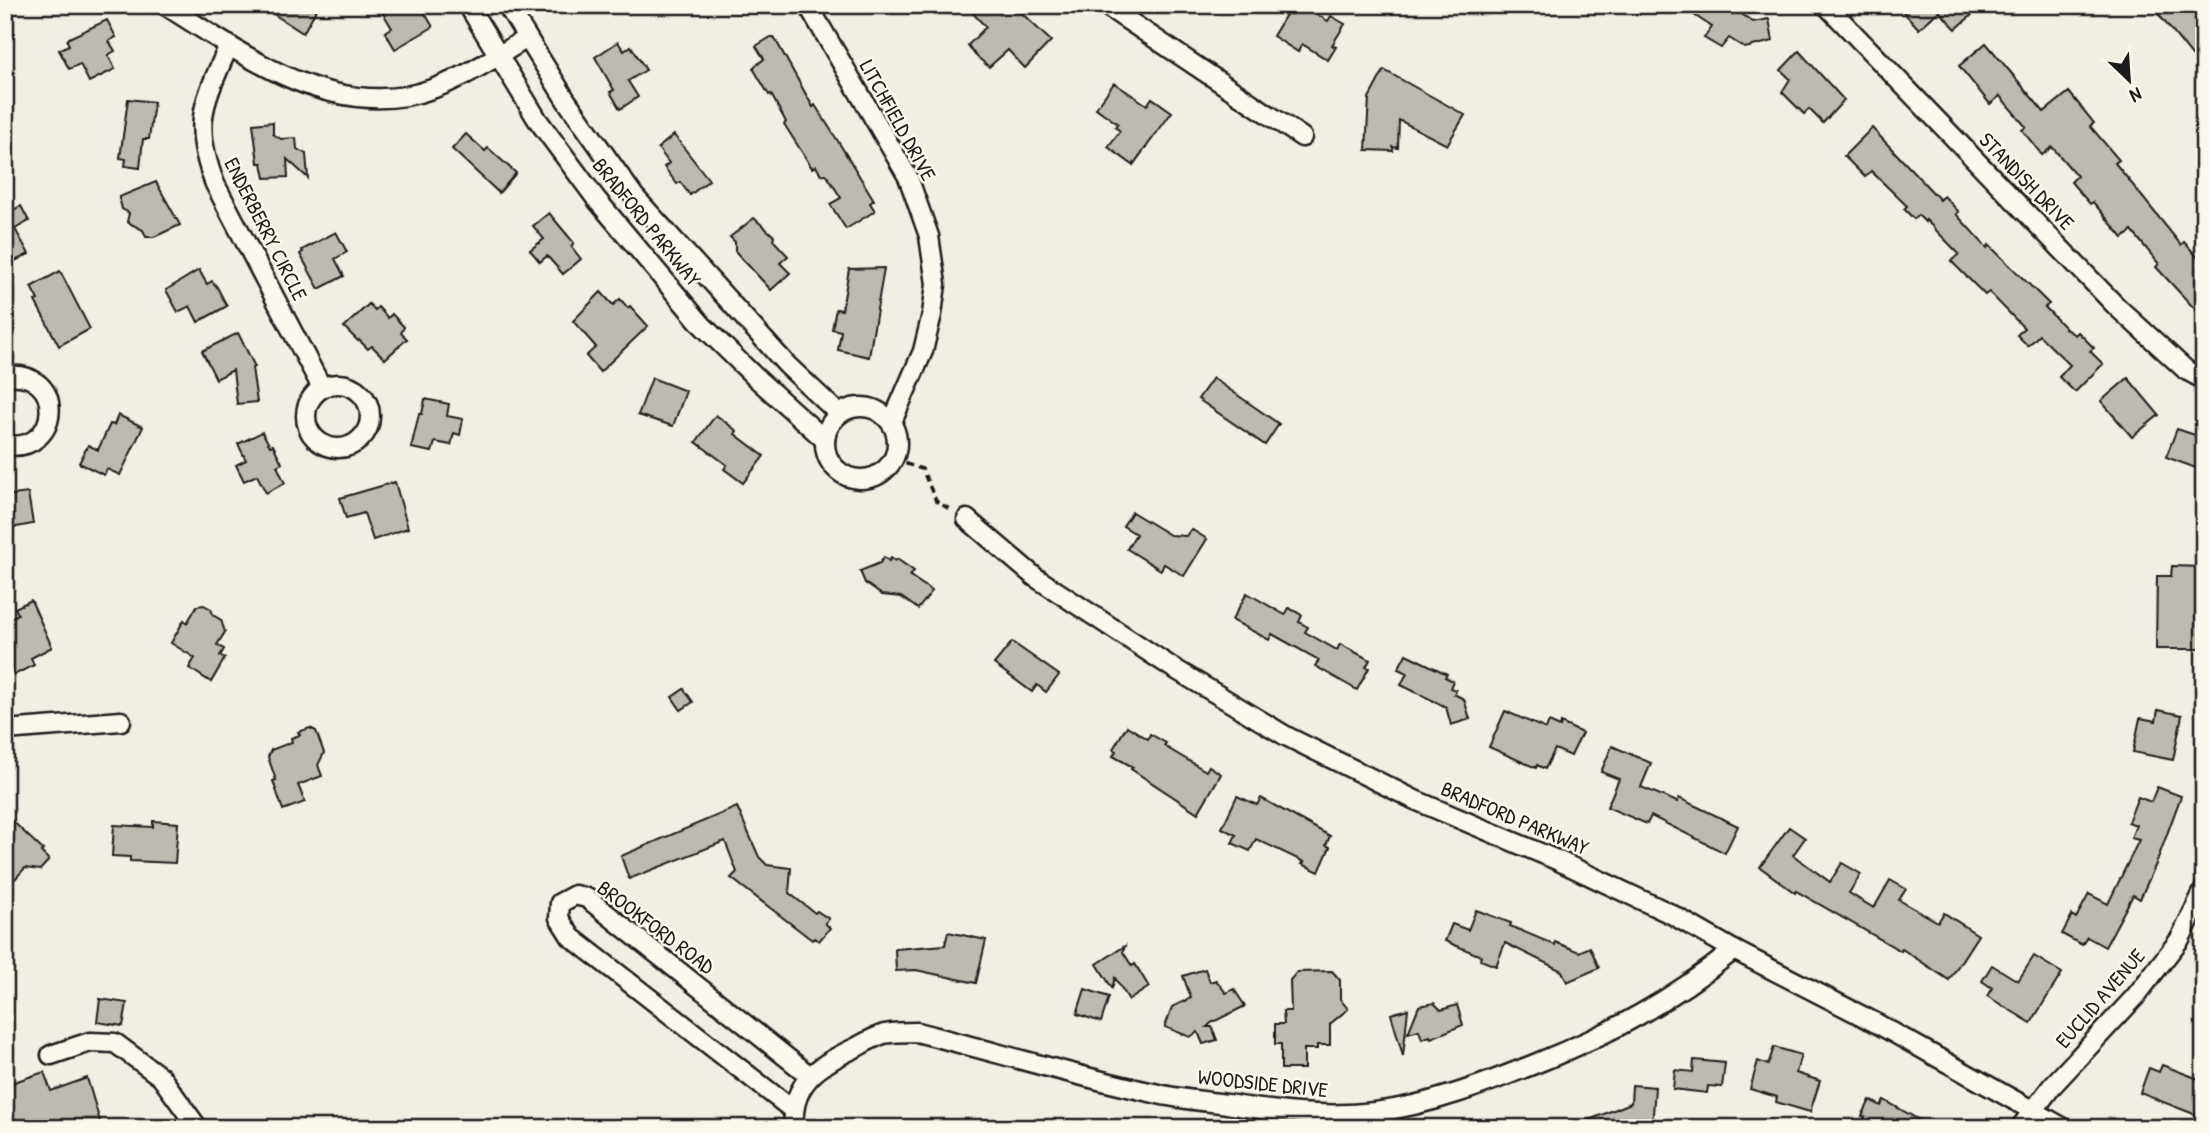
<svg xmlns="http://www.w3.org/2000/svg" width="2209" height="1133" font-family="'Patrick Hand',sans-serif">
	<style>
		.building { fill: #bdbab1; stroke: #1c1c1c; stroke-width: 2 }
		.lines { fill: none; stroke-linecap: round; stroke-linejoin: round }
		.minor-casing { stroke: #1c1c1c; stroke-width: 23 }
		.path { stroke: #1c1c1c; stroke-width: 3.5; stroke-dasharray: 7 5; stroke-linecap: butt }
		.minor { stroke: #fbf7ec; stroke-width: 18 }
		.labels { text-anchor: middle; dominant-baseline: central; stroke-width: 5; stroke-linejoin: round; paint-order: stroke }
		.street-label { font-size: 21px; fill: #1c1c1c; stroke: #fbf7ec }
	</style>
	<rect width="100%" height="100%" fill="#f2eee4"/>
	<filter id="ink" filterUnits="userSpaceOnUse"><feTurbulence type="fractalNoise" baseFrequency=".0143" numOctaves="2"/><feDisplacementMap in="SourceGraphic" scale="14" xChannelSelector="R" yChannelSelector="G"/><feConvolveMatrix kernelMatrix="1 2 1 2 8 2 1 2 1" color-interpolation-filters="sRGB"/></filter>
	<g filter="url(#ink)">
		<g class="building">
			<polygon points="281,5 319,5 303,33 275,15"/>
			<polygon points="378,5 417,5 421,11 423,10 433,27 395,49 385,32 392,28"/>
			<polygon points="965,5 1013,5 1051,41 1025,68 1008,50 989,67 975,55 968,45 986,27"/>
			<polygon points="1296,5 1301,5 1328,21 1331,16 1345,24 1332,45 1336,47 1328,60 1302,44 1298,52 1273,36 1287,13 1291,14"/>
			<polygon points="1679,5 1729,5 1753,22 1769,19 1773,41 1745,48 1729,38 1721,48 1704,38 1712,27"/>
			<polygon points="1897,5 1983,5 1956,29 1939,11 1919,29"/>
			<polygon points="2151,5 2204,5 2204,71"/>
			<polygon points="107,20 116,37 109,41 115,51 108,55 115,69 89,82 80,64 69,69 59,50 69,45 67,41 69,38"/>
			<polygon points="771,37 774,37 813,107 815,105 836,138 874,200 870,203 875,211 846,229 830,204 841,198 826,174 821,175 816,166 812,168 784,124 786,122 771,94 769,95 753,68 764,59 756,46"/>
			<polygon points="618,42 624,51 631,46 646,70 628,81 638,97 620,109 610,92 614,90 595,57"/>
			<polygon points="1986,43 2044,112 2069,92 2094,123 2090,126 2119,160 2115,163 2181,245 2184,242 2204,264 2204,319 2156,267 2159,264 2132,231 2123,238 2093,202 2090,204 2071,182 2077,176 2052,147 2042,155 2022,130 2026,127 2000,96 1990,104 1959,66"/>
			<polygon points="1799,51 1844,100 1823,123 1809,109 1804,114 1782,92 1790,79 1781,70"/>
			<polygon points="1384,70 1465,115 1447,145 1399,120 1398,148 1393,147 1393,151 1366,150 1369,98"/>
			<polygon points="1114,83 1147,105 1152,98 1172,112 1133,165 1108,147 1120,131 1115,127 1118,124 1096,108"/>
			<polygon points="128,99 154,102 149,139 143,139 140,168 125,166 126,159 120,158"/>
			<polygon points="273,122 273,134 281,139 296,138 297,149 306,154 308,178 287,159 288,177 265,178 262,163 258,163 253,124"/>
			<polygon points="1872,128 1940,200 1944,196 1959,212 1956,214 1987,248 1989,245 2049,304 2045,307 2066,329 2075,335 2078,332 2094,348 2090,351 2103,364 2075,392 2059,377 2070,365 2039,335 2028,346 2017,335 2024,328 1989,292 1985,295 1951,261 1959,254 1926,220 1925,222 1918,215 1914,219 1904,209 1907,206 1871,171 1865,177 1844,156"/>
			<polygon points="466,134 485,151 488,148 516,173 499,193 452,149"/>
			<polygon points="674,135 709,180 690,195 680,182 677,184 664,167 669,163 658,148"/>
			<polygon points="156,182 180,225 154,237 146,237 143,230 127,222 129,213 122,209 119,197"/>
			<polygon points="21,206 29,221 15,229 29,254 5,266 5,210 7,213"/>
			<polygon points="549,213 574,243 571,246 581,259 563,274 547,256 540,262 530,250 544,239 533,226"/>
			<polygon points="754,218 774,236 773,240 788,256 780,263 790,273 771,290 735,251 735,242 730,237"/>
			<polygon points="336,232 347,252 335,259 344,276 319,289 300,254 303,252 302,250"/>
			<polygon points="884,268 869,357 838,350 841,331 832,329 836,309 842,310 849,269"/>
			<polygon points="199,270 207,284 212,281 217,287 227,306 198,322 190,306 178,312 166,290"/>
			<polygon points="60,271 90,329 59,346 35,301 38,300 31,287"/>
			<polygon points="601,292 613,305 620,299 628,308 630,306 648,326 600,372 586,356 596,347 573,321"/>
			<polygon points="369,304 375,310 378,307 388,318 392,314 404,327 401,333 407,339 385,359 372,346 368,349 359,340 358,341 344,327"/>
			<polygon points="238,333 255,367 252,368 257,402 237,404 233,370 216,379 202,351"/>
			<polygon points="652,378 686,391 673,426 638,415"/>
			<polygon points="1213,378 1279,424 1265,445 1198,399"/>
			<polygon points="2128,378 2159,415 2132,437 2101,401"/>
			<polygon points="425,399 449,404 447,416 463,419 460,435 454,433 451,445 435,442 432,452 411,448 419,414 422,414"/>
			<polygon points="118,415 143,427 120,475 107,469 104,475 79,463 88,445 98,450 110,424 114,425"/>
			<polygon points="716,415 737,431 735,434 764,456 743,483 724,469 727,465 696,442"/>
			<polygon points="2177,429 2204,438 2204,471 2166,457"/>
			<polygon points="262,432 270,446 273,445 282,463 277,466 285,483 266,493 257,475 244,481 236,465 246,460 238,444"/>
			<polygon points="395,482 408,528 373,540 364,513 346,518 340,498"/>
			<polygon points="28,493 33,524 5,529 5,496"/>
			<polygon points="1132,512 1170,535 1186,536 1191,529 1207,539 1184,576 1164,564 1161,570 1127,549 1136,534 1123,526"/>
			<polygon points="884,557 889,561 891,558 895,561 897,559 914,571 910,576 932,591 918,609 901,597 882,595 865,583 860,571 880,563"/>
			<polygon points="2172,566 2202,567 2201,649 2156,649 2157,576 2171,576"/>
			<polygon points="1247,593 1285,615 1289,608 1302,615 1299,622 1308,627 1305,632 1337,650 1340,644 1370,660 1366,667 1369,668 1357,690 1315,666 1319,660 1272,634 1269,640 1232,620"/>
			<polygon points="31,600 52,647 31,658 34,665 14,675 5,658 5,621 18,614 15,608"/>
			<polygon points="204,605 211,609 213,615 221,620 225,632 217,645 224,649 220,656 225,658 211,682 189,668 195,658 171,643 184,620 187,623 197,606"/>
			<polygon points="1012,642 1059,675 1046,692 1037,685 1032,692 994,664"/>
			<polygon points="1406,654 1447,674 1445,677 1453,681 1450,688 1456,690 1454,694 1464,699 1470,719 1451,725 1446,707 1401,685 1407,673 1398,669"/>
			<polygon points="684,689 693,702 681,710 672,697"/>
			<polygon points="2158,710 2182,715 2173,760 2133,752 2140,718 2156,721"/>
			<polygon points="1505,711 1546,729 1549,722 1560,727 1561,723 1582,733 1571,756 1555,749 1545,769 1537,765 1536,768 1489,747"/>
			<polygon points="1127,726 1148,739 1150,734 1166,743 1164,746 1206,771 1209,766 1221,774 1198,813 1131,769 1133,767 1113,756 1116,751 1113,749"/>
			<polygon points="310,728 316,731 324,753 318,765 322,776 298,785 305,802 283,810 273,781 276,780 268,757 271,750 292,742 291,738 300,735 298,732"/>
			<polygon points="1612,746 1651,763 1641,787 1677,802 1679,798 1738,826 1725,853 1651,816 1647,824 1607,807 1619,779 1601,772"/>
			<polygon points="2157,787 2181,796 2156,864 2140,899 2133,895 2105,947 2087,937 2082,945 2062,934 2072,915 2076,918 2089,894 2108,904 2139,840 2131,838 2136,825 2128,822 2138,797 2151,802"/>
			<polygon points="1237,796 1257,805 1261,798 1330,836 1326,845 1330,847 1319,872 1302,864 1304,862 1256,839 1250,851 1232,843 1236,835 1222,828"/>
			<polygon points="737,807 759,857 767,865 791,868 789,893 815,913 817,911 829,919 825,923 830,928 819,941 814,938 812,940 731,878 737,872 725,841 629,879 621,856"/>
			<polygon points="5,814 43,850 41,852 49,860 40,870 25,868 5,890"/>
			<polygon points="153,821 178,823 175,863 130,861 130,857 112,856 114,825 153,827"/>
			<polygon points="1789,827 1805,838 1793,855 1830,882 1842,863 1861,874 1849,893 1874,908 1890,880 1906,889 1899,900 1938,922 1944,913 1978,935 1949,980 1902,949 1901,951 1796,891 1795,893 1760,867"/>
			<polygon points="1476,910 1511,923 1510,926 1555,945 1555,942 1579,952 1590,947 1599,968 1567,982 1562,971 1505,943 1496,966 1480,960 1481,956 1445,941 1452,924 1468,930"/>
			<polygon points="948,932 986,940 976,983 916,970 896,971 895,949 945,945"/>
			<polygon points="1125,946 1123,952 1132,966 1135,964 1149,987 1129,1000 1115,978 1112,988 1097,964"/>
			<polygon points="2034,956 2062,973 2031,1023 1987,996 1992,988 1982,981 1992,965 2018,981"/>
			<polygon points="1205,969 1210,982 1216,980 1226,993 1234,989 1245,1006 1211,1023 1207,1027 1212,1027 1217,1040 1203,1044 1198,1032 1190,1037 1165,1027 1172,1007 1191,998 1183,976"/>
			<polygon points="1332,971 1340,980 1340,999 1348,1009 1330,1024 1330,1045 1317,1045 1317,1049 1304,1049 1304,1069 1281,1069 1281,1044 1275,1044 1275,1024 1284,1024 1283,1011 1291,1011 1290,980 1297,972"/>
			<polygon points="1085,989 1109,997 1101,1022 1077,1014"/>
			<polygon points="100,999 127,1003 123,1026 97,1022"/>
			<polygon points="1434,1003 1441,1010 1457,1005 1463,1025 1431,1038 1430,1036 1422,1039 1419,1030 1408,1033 1419,1006"/>
			<polygon points="1408,1009 1403,1056 1391,1014"/>
			<polygon points="1774,1047 1801,1055 1796,1073 1820,1081 1810,1112 1776,1102 1777,1097 1750,1089 1758,1061 1768,1065"/>
			<polygon points="1694,1060 1725,1063 1722,1087 1708,1086 1707,1093 1673,1089 1675,1070 1693,1072"/>
			<polygon points="2162,1065 2204,1081 2204,1118 2140,1093 2149,1068 2159,1072"/>
			<polygon points="44,1072 51,1091 87,1078 102,1128 5,1128 5,1085"/>
			<polygon points="1632,1085 1655,1087 1652,1128 1575,1128 1574,1126 1631,1103"/>
			<polygon points="1870,1100 1881,1106 1884,1100 1933,1128 1859,1128 1865,1117 1862,1116"/>
		</g>
		<g class="lines">
			<defs>
				<g id="minor">
					<path d="M165,5C237,50 316,111 406,96C450,88 489,61 527,38"/>
					<polyline points="468,5 537,119 597,200 702,325 755,377 825,440"/>
					<polyline points="507,5 566,100 634,196 787,365 839,414"/>
					<polyline points="808,5 908,177 929,236 936,284 932,314 923,351 892,422"/>
					<polyline points="1105,5 1302,137"/>
					<polyline points="1826,5 2117,307 2186,370 2204,380"/>
					<path d="M229,45C204,103 191,122 215,184L322,388"/>
					<path d="M5,376C67,368 62,455 5,445"/>
					<circle cx="338" cy="416" r="32"/>
					<circle cx="861" cy="443" r="36"/>
					<polyline points="967,519 1035,577 1170,666 1286,736 1415,800 1559,861 1671,914 1734,950 1876,1023 2064,1128"/>
					<polyline points="5,730 121,721"/>
					<polyline points="51,1055 90,1042 115,1043 161,1077 198,1128"/>
					<polyline points="793,1110 571,937 559,918 560,903 575,895 587,898 810,1076"/>
					<path d="M794,1128C790,1084 818,1065 855,1048C864,1043 874,1037 884,1034C895,1032 907,1032 917,1032C996,1052 1074,1076 1154,1093C1178,1099 1203,1101 1227,1104C1276,1112 1326,1118 1375,1112C1431,1105 1485,1084 1537,1063C1614,1032 1669,1002 1734,950"/>
					<polyline points="2020,1128 2052,1086 2135,997 2180,939 2204,890"/>
				</g>
			</defs>
			<use href="#minor" class="minor-casing"/>
			<polyline class="path" points="894,460 922,469 936,501 953,511"/>
			<use href="#minor" class="minor"/>
		</g>
	</g>
	<g class="labels">
		<g class="street-label">
			<text transform="translate(898 120) rotate(61)">LITCHFIELD DRIVE</text>
			<text transform="translate(2027 181) rotate(46)">STANDISH DRIVE</text>
			<text transform="translate(647 222) rotate(51)">BRADFORD PARKWAY</text>
			<text transform="translate(266 229) rotate(63)">ENDERBERRY CIRCLE</text>
			<text transform="translate(1515 818) rotate(23)">BRADFORD PARKWAY</text>
			<text transform="translate(656 927) rotate(37)">BROOKFORD ROAD</text>
			<text transform="translate(2100 998) rotate(-49)">EUCLID AVENUE</text>
			<text transform="translate(1263 1083) rotate(6)">WOODSIDE DRIVE</text>
		</g>
	</g>
	<rect width="2209" height="1133" fill="none" stroke="#fbf7ec" stroke-width="28"/>
	<rect x="14" y="14" width="2181" height="1105" fill="none" stroke="#1c1c1c" stroke-width="2.5" filter="url(#ink)"/>
	<g transform="translate(2129 80) rotate(155)" stroke="#fbf7ec" stroke-width="5" paint-order="stroke">
	<path d="M0-5L12 26L0 18L-12 26Z" fill="#1c1c1c"/>
	<text y="-10" font-size="19" font-weight="bold" text-anchor="middle" fill="#1c1c1c">N</text>
	</g>
</svg>
